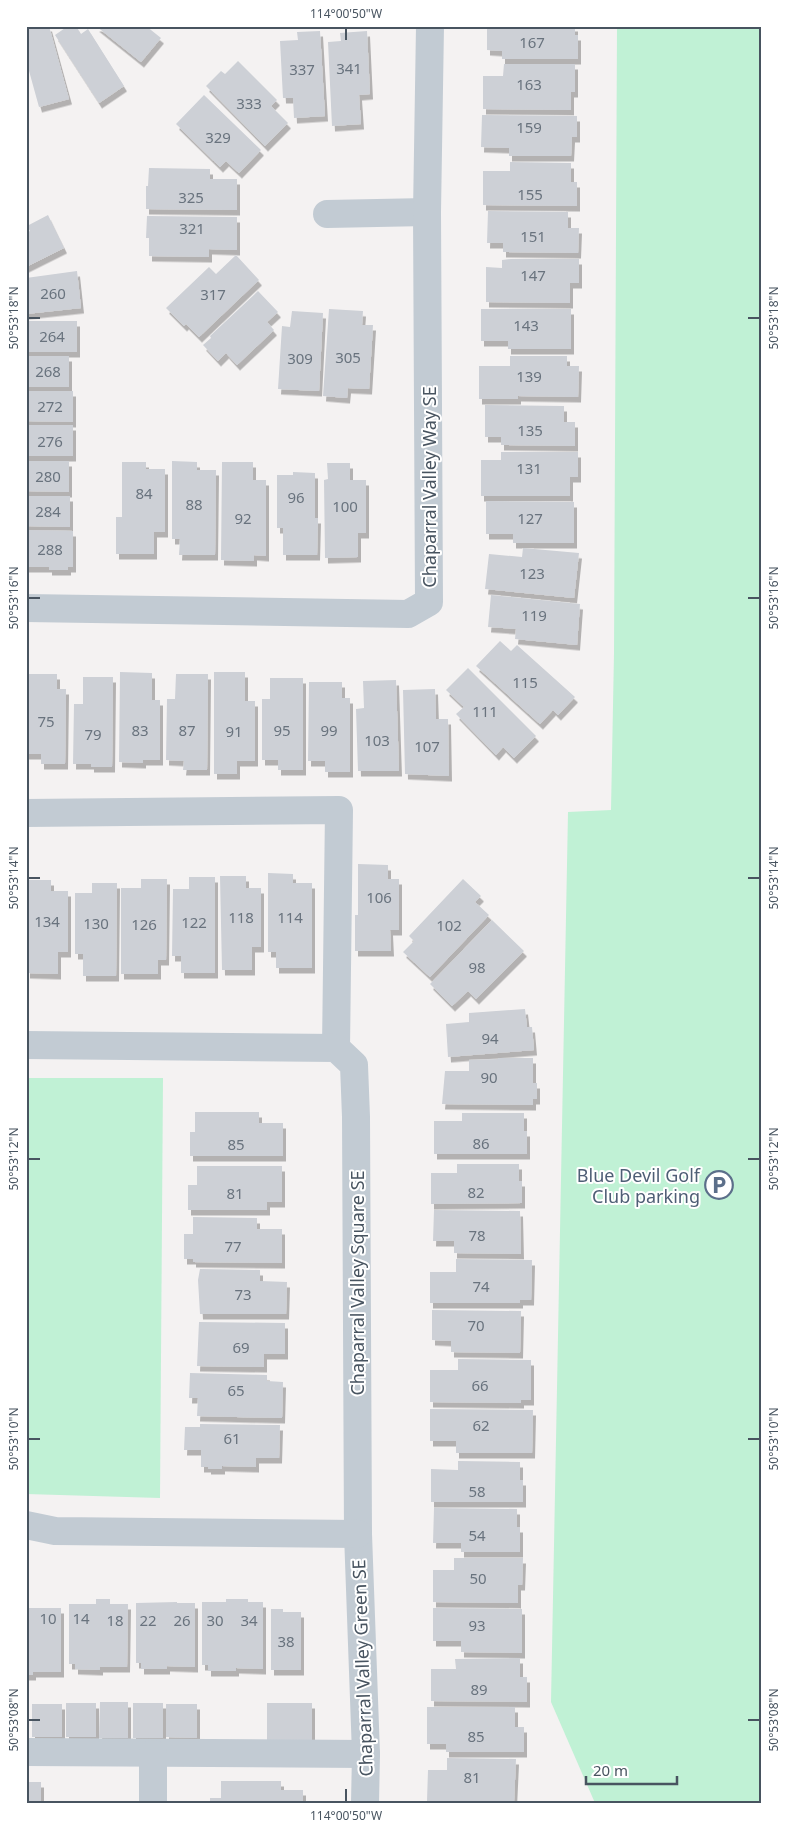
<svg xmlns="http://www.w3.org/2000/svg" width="788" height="1829" font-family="'Noto Sans',sans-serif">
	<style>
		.green { fill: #c0f1d5 }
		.building { fill: #cdd0d6; filter: url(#shadow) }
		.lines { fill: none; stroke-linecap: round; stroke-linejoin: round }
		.minor { stroke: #c2cbd3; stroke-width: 28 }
		.ticks { fill: none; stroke: #485460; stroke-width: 2 }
		.labels { text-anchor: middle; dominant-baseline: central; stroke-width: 4; stroke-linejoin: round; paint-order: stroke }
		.number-label { font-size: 15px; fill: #69737e }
		.street-label { font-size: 18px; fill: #485460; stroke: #fff }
		.service-label { font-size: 18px; fill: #4e5e75; stroke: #fff; text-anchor: end }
		.neatline { fill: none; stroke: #485460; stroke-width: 2 }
		.ticks-label { font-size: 12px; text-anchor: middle; fill: #485460 }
	</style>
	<defs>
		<filter id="shadow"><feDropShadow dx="3" dy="5.5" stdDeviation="0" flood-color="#0004"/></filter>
	</defs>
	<rect width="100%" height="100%" fill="#f4f2f2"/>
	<g class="green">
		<polygon points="617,26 762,26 762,1803 595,1803 551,1702 568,812 611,810 614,653"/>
		<polygon points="26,1078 163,1078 160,1498 26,1494"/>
	</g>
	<g class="building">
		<polygon points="49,26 69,99 39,107 26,60 26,41 29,41 26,27"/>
		<polygon points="68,26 76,26 81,34 88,29 124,86 99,103 55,35"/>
		<polygon points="96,26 146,26 161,38 141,62"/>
		<polygon points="487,26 575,26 575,35 578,35 578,59 502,59 502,51 487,50"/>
		<polygon points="320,31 325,116 294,118 293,98 283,98 280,41 298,40 297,32"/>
		<polygon points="367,31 370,94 359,95 361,124 332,126 328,42 341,41 340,33"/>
		<polygon points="238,61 277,100 271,106 288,123 265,146 206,86 221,71 225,74"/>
		<polygon points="504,64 575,64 575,92 571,92 571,110 483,109 483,76 503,76"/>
		<polygon points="204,95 261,150 239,173 226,161 220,167 176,124"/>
		<polygon points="482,115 577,116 577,137 572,137 571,156 509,156 509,148 481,147"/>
		<polygon points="510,162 571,163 571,182 577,182 577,206 483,205 483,171 510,171"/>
		<polygon points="149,168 210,169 210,179 237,179 237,210 146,209 146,186 148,186"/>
		<polygon points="488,211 568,212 568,228 579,228 578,253 503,252 503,243 487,243"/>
		<polygon points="48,215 64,248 26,267 26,233 30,231 27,226"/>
		<polygon points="147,216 237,217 237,250 209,249 209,257 149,256 149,238 146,238"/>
		<polygon points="236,255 259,280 199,337 186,324 184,326 166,308 209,267 216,274"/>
		<polygon points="511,259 579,259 579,283 570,283 570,303 486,302 486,267 502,268 502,260"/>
		<polygon points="77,271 81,308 26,314 26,278"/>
		<polygon points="258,291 278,312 267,322 274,330 237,365 226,353 218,361 203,345 211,338 210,336"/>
		<polygon points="329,309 363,311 362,325 373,325 369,389 348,388 347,398 323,396"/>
		<polygon points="481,309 571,309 571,349 508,349 508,341 481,341"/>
		<polygon points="292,311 323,313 319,391 278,389 282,326 290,327"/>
		<rect x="26" y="321" width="51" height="31"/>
		<rect x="26" y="356" width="43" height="31"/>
		<polygon points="510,356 567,356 567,366 579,366 578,397 518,396 518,399 479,399 479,366 510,366"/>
		<polygon points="26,391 73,391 73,422 26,421"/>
		<polygon points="485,405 564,406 564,422 575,422 575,446 501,445 501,437 485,437"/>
		<rect x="26" y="425" width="47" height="31"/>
		<polygon points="501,452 578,452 578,477 570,477 570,496 481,496 481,460 501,460"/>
		<polygon points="26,461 69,461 69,492 26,491"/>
		<polygon points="172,461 197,462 197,470 216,470 215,555 179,555 180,539 172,539"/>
		<polygon points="122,462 146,462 146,469 165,469 165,532 154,532 154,554 116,554 116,517 122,517"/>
		<polygon points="222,462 253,462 253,480 266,480 266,556 254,555 254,561 221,560"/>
		<polygon points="327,463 350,463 350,480 366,480 366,533 358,533 358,557 325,558 324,480 328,479"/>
		<polygon points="293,472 315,473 315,518 318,518 317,555 283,555 283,528 277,528 277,475 293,475"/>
		<polygon points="26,496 70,496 70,527 26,526"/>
		<polygon points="486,501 574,502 574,543 513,543 513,534 486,534"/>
		<polygon points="26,530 73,531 73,567 68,567 68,570 49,570 49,567 26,567"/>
		<polygon points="523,548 579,553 574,598 485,589 489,554 522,557"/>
		<polygon points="491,595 580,604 577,645 515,639 516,629 488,627"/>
		<polygon points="500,641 511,651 517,645 575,697 558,715 553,710 540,724 476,666"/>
		<polygon points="468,668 536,736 514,758 503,747 496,755 456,714 464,707 446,690"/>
		<polygon points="120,672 152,673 152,700 160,700 160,760 143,760 143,763 119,762"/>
		<polygon points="214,672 245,672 245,701 255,701 255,761 237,761 237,774 214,774"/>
		<polygon points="26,674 57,674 57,689 66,689 65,764 41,764 41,754 26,754"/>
		<polygon points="176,674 208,674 207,770 183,770 184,761 166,760 167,699 175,699"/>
		<polygon points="83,677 113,677 112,767 91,767 91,764 73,764 74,704 83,704"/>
		<polygon points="270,678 303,678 303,770 278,770 278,760 262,760 262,699 270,699"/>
		<polygon points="396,680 399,771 358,771 356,709 364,708 363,681"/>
		<polygon points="309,682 342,682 342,698 350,698 350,772 325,772 325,761 308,761"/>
		<polygon points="435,689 436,719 448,719 449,776 405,774 403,690"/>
		<polygon points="358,864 388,865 388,879 399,879 399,930 390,930 391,951 355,951 355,915 358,915"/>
		<polygon points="268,873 293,874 293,883 312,883 312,968 276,968 276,952 268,952"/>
		<polygon points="220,876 246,876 246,888 261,888 261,947 252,947 252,970 222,970"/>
		<polygon points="189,877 215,877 215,973 181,973 181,956 172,956 173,889 189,889"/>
		<polygon points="141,879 167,879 166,960 158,960 158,974 121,974 121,888 141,888"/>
		<polygon points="463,879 481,896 475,902 489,915 430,977 403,952 414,941 409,936"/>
		<polygon points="27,880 51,880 51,891 68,891 68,952 58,952 58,974 27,973"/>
		<polygon points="92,883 117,883 116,976 83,976 83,954 75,954 75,893 92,893"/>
		<polygon points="492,920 524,951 476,999 468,991 452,1006 430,984"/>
		<polygon points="525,1009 527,1027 532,1027 534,1050 448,1057 446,1024 469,1022 469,1013"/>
		<polygon points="498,1058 533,1058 533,1083 537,1083 537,1099 533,1099 533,1105 442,1104 445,1071 469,1071 469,1060 498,1059"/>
		<polygon points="195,1112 259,1112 259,1123 283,1123 283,1156 190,1156 190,1132 195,1132"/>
		<polygon points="462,1113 524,1113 524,1131 527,1131 527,1154 434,1154 434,1121 462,1121"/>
		<polygon points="457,1164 519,1164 519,1181 522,1181 522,1203 431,1204 431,1173 457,1173"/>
		<polygon points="197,1166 282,1166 282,1202 267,1202 267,1210 188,1210 188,1185 197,1185"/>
		<polygon points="434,1210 520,1211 521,1254 454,1253 454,1241 433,1241"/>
		<polygon points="193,1217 257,1218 257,1229 282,1229 282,1263 193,1262 193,1259 184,1259 184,1234 193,1234"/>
		<polygon points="456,1259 532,1260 531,1300 520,1300 520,1303 430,1303 430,1272 456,1272"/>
		<polygon points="200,1269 260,1270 260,1281 287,1282 286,1314 200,1314 198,1280"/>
		<polygon points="432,1310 521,1311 520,1353 451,1352 451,1341 432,1340"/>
		<polygon points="199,1322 285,1323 285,1354 264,1354 264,1367 197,1366"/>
		<polygon points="458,1359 531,1360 531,1400 521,1400 521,1403 430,1402 430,1370 458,1370"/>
		<polygon points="190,1373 267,1375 267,1381 283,1382 282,1418 197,1416 198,1398 189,1398"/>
		<polygon points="430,1409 533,1410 532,1453 456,1453 456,1441 430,1441"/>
		<polygon points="200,1424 280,1425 279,1458 256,1458 256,1467 222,1466 222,1469 208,1469 208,1467 201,1467 201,1450 184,1450 185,1427 200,1427"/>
		<polygon points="458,1461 520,1462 520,1480 523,1480 523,1502 431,1502 431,1469 458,1470"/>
		<polygon points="434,1508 517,1509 517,1527 520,1527 520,1552 461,1552 461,1543 433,1543"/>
		<polygon points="454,1558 523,1558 522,1585 518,1585 518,1603 433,1602 433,1570 454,1570"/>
		<polygon points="96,1599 110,1599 110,1604 128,1604 127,1667 100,1667 100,1670 75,1669 75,1664 69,1664 69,1604 96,1604"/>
		<polygon points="226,1599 248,1599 248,1602 263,1602 263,1669 236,1668 236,1671 208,1671 208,1665 202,1665 202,1602 226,1602"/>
		<polygon points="177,1602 177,1603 195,1603 195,1667 167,1666 167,1669 141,1669 141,1663 136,1663 136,1603"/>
		<polygon points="26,1608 61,1608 61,1672 33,1672 33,1675 26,1675"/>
		<polygon points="433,1608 522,1609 522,1653 461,1652 461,1641 433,1641"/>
		<polygon points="271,1609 283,1609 283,1612 301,1612 301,1670 271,1670"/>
		<polygon points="520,1658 520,1677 527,1677 527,1702 431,1701 431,1669 456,1669 455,1659"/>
		<polygon points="100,1702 128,1702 128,1738 99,1738"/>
		<rect x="66" y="1703" width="30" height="34"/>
		<rect x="133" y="1703" width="30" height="35"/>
		<rect x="267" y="1703" width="45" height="37"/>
		<rect x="32" y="1704" width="30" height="33"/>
		<polygon points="166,1704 197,1704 197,1738 166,1737"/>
		<polygon points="427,1707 515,1707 515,1727 524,1727 524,1752 446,1752 446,1744 427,1744"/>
		<polygon points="447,1758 516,1759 514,1802 427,1801 428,1770 447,1770"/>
		<polygon points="221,1781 281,1781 281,1790 303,1790 303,1803 210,1803 210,1798 221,1798"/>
		<rect x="26" y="1782" width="15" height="21"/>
	</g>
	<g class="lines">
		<g class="minor">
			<polyline points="327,214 427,212"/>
			<polyline points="26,608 408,614 429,602 427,212 430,26"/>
			<polyline points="26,813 339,810 336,1048"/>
			<polyline points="26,1045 336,1048 354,1065 356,1117 358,1534 366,1754 365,1803"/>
			<polyline points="26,1525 55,1531 358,1534"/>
			<polyline points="26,1752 366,1754"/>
			<polyline points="153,1803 153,1754"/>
		</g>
	</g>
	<path class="ticks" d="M346,28V40M28,318H40M748,318H760M28,598H40M748,598H760M28,878H40M748,878H760M28,1159H40M748,1159H760M28,1439H40M748,1439H760M28,1720H40M748,1720H760M346,1789V1802"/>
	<defs>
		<symbol id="parking-ring" viewBox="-11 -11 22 22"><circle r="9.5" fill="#fff" stroke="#5c6f8a" stroke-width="1.5"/><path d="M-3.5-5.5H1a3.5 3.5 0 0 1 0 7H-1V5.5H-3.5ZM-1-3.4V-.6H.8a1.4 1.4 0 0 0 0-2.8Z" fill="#5c6f8a"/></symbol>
	</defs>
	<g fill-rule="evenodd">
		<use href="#parking-ring" x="703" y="1169" width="32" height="32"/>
	</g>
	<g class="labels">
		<g class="number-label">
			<text x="532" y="42">167</text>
			<text x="349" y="68">341</text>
			<text x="302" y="69">337</text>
			<text x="529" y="84">163</text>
			<text x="249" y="103">333</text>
			<text x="529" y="127">159</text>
			<text x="218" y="137">329</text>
			<text x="530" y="194">155</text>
			<text x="191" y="197">325</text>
			<text x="192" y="228">321</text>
			<text x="533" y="236">151</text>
			<text x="533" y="275">147</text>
			<text x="53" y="293">260</text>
			<text x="213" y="294">317</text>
			<text x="526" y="325">143</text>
			<text x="52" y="336">264</text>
			<text x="348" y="357">305</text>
			<text x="300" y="358">309</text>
			<text x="48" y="371">268</text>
			<text x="529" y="376">139</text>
			<text x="50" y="406">272</text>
			<text x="530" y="430">135</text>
			<text x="50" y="441">276</text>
			<text x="529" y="468">131</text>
			<text x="48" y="476">280</text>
			<text x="144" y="493">84</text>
			<text x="296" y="497">96</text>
			<text x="194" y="504">88</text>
			<text x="345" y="506">100</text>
			<text x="48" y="511">284</text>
			<text x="243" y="518">92</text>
			<text x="530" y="518">127</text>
			<text x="50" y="549">288</text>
			<text x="532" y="573">123</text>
			<text x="534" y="615">119</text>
			<text x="525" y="682">115</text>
			<text x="485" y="711">111</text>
			<text x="46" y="721">75</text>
			<text x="140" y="730">83</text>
			<text x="187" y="730">87</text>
			<text x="282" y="730">95</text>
			<text x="329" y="730">99</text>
			<text x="234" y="731">91</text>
			<text x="93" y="734">79</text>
			<text x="377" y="740">103</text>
			<text x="427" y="746">107</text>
			<text x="379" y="897">106</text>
			<text x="241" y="917">118</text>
			<text x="290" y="917">114</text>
			<text x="47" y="921">134</text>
			<text x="194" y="922">122</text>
			<text x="96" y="923">130</text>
			<text x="144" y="924">126</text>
			<text x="449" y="925">102</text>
			<text x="477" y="967">98</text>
			<text x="490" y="1038">94</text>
			<text x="489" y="1077">90</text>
			<text x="481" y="1143">86</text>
			<text x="236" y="1144">85</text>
			<text x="476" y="1192">82</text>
			<text x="235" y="1193">81</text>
			<text x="477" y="1235">78</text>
			<text x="233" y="1246">77</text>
			<text x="481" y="1286">74</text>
			<text x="243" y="1294">73</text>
			<text x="476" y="1325">70</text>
			<text x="241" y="1347">69</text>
			<text x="480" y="1385">66</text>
			<text x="236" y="1390">65</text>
			<text x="481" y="1425">62</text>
			<text x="232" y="1438">61</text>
			<text x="477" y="1491">58</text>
			<text x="477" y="1535">54</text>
			<text x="478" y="1578">50</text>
			<text x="48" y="1618">10</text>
			<text x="81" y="1618">14</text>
			<text x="115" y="1620">18</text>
			<text x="148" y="1620">22</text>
			<text x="182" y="1620">26</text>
			<text x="215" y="1620">30</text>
			<text x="249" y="1620">34</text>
			<text x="477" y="1625">93</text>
			<text x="286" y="1641">38</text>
			<text x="479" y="1689">89</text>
			<text x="476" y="1736">85</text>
			<text x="472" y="1777">81</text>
		</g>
		<g class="street-label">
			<text transform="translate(429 487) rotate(-90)">Chaparral Valley Way SE</text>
			<text transform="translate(357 1283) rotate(-90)">Chaparral Valley Square SE</text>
			<text transform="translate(362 1668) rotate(-92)">Chaparral Valley Green SE</text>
		</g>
		<g class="service-label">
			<text x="700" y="1175">Blue Devil Golf<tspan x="700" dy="21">Club parking</tspan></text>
		</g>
	</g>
	<rect width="788" height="1829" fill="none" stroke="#ffffff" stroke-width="55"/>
	<path d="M586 1776v8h91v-8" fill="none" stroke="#485460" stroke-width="2.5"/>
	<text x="593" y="1776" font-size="15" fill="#485460" stroke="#ffffff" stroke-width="4" paint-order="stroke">20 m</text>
	<rect x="28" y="28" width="732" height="1774" class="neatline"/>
	<g class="ticks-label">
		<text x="346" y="18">114°00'50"W</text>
		<text transform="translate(14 318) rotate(-90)" y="4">50°53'18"N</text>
		<text transform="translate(774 318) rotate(-90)" y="4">50°53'18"N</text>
		<text transform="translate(14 598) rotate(-90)" y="4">50°53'16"N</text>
		<text transform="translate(774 598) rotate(-90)" y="4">50°53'16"N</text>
		<text transform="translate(14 878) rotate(-90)" y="4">50°53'14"N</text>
		<text transform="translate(774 878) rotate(-90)" y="4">50°53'14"N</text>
		<text transform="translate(14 1159) rotate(-90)" y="4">50°53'12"N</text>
		<text transform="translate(774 1159) rotate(-90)" y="4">50°53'12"N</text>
		<text transform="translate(14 1439) rotate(-90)" y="4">50°53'10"N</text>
		<text transform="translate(774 1439) rotate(-90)" y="4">50°53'10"N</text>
		<text transform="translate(14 1720) rotate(-90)" y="4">50°53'08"N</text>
		<text transform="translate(774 1720) rotate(-90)" y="4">50°53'08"N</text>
		<text x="346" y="1820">114°00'50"W</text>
	</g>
</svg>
